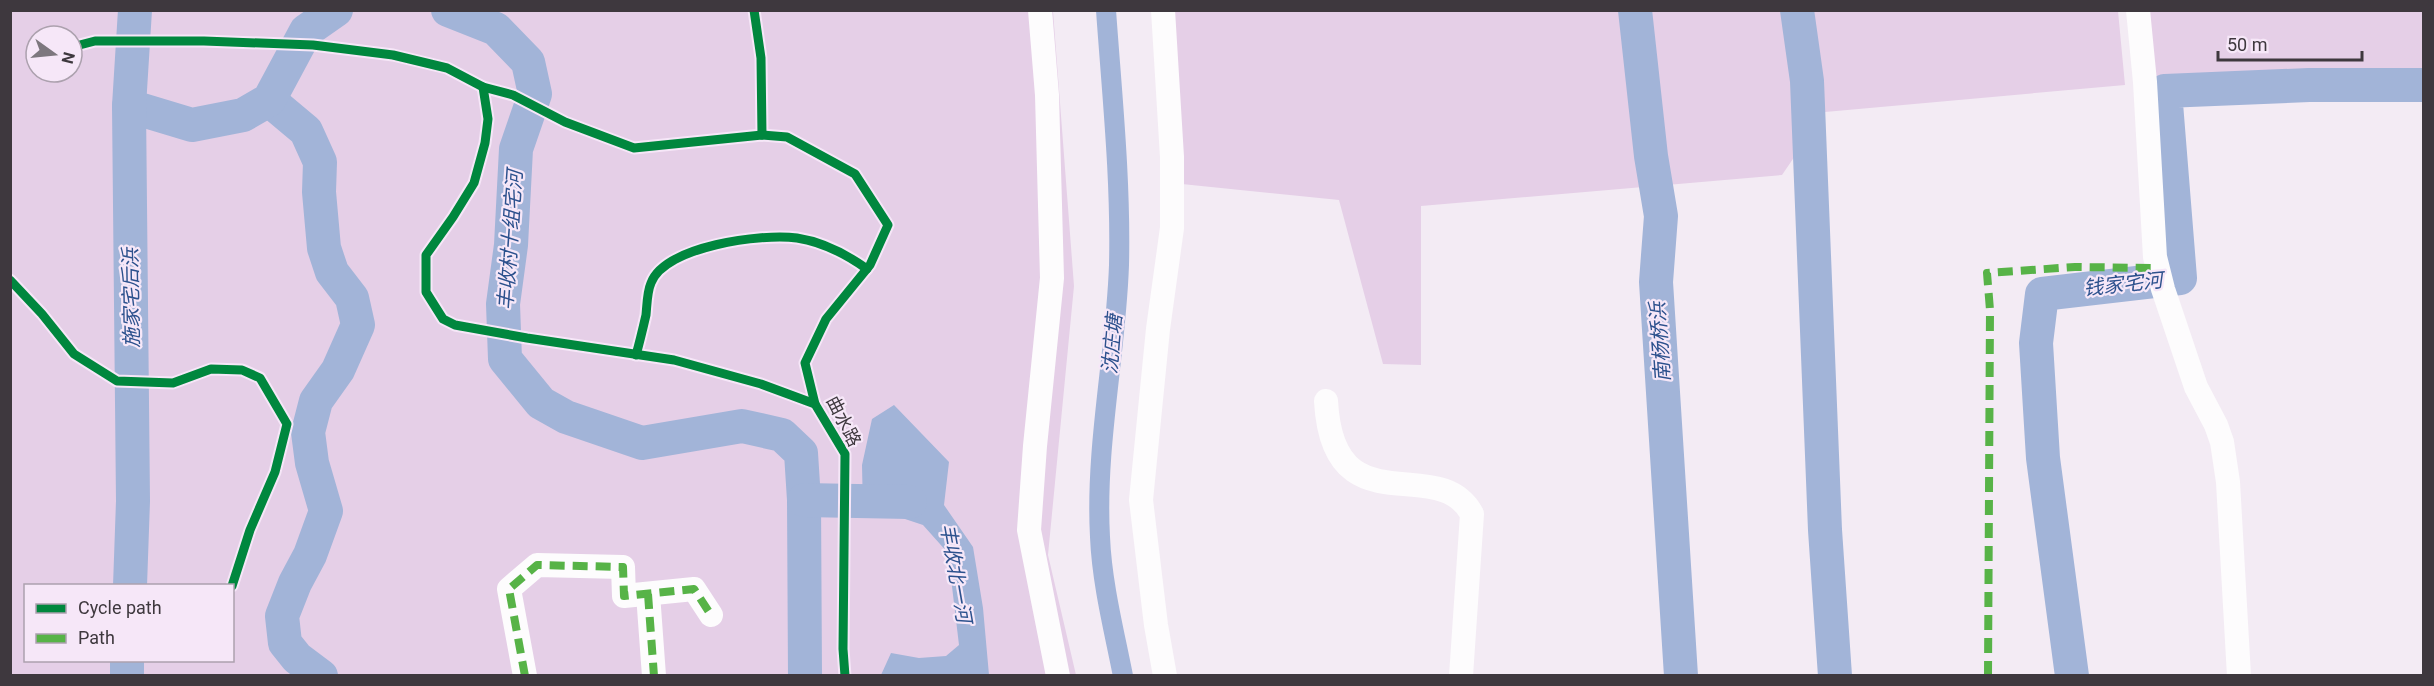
<svg xmlns="http://www.w3.org/2000/svg" width="2434" height="686" font-family="Roboto,'Noto Sans SC',sans-serif">
	<style>
		.green { fill: #e5cfe7; fill-rule: evenodd }
		.water { fill: #a2b4d8 }
		.lines { fill: none; stroke-linecap: round; stroke-linejoin: round }
		.canal { stroke: #a2b4d8; stroke-width: 20 }
		.river { stroke: #a2b4d8; stroke-width: 34 }
		.minor { stroke: #fdfcfd; stroke-width: 24 }
		.quiet { stroke: #57b347; stroke-width: 8; stroke-dasharray: 15 8; stroke-linecap: butt }
		.cycleway-casing { stroke: #f6e7f8; stroke-width: 13 }
		.cycleway { stroke: #00873e; stroke-width: 9 }
		.labels { text-anchor: middle; dominant-baseline: central; stroke-width: 4.5; stroke-linejoin: round; paint-order: stroke }
		.street-label { font-size: 18px; fill: #3e383e; stroke: #f6e7f8 }
		.water-label { font-size: 20px; font-style: italic; fill: #2c518d; stroke: #f6e7f8 }
	</style>
	<rect width="100%" height="100%" fill="#f3ebf4"/>
	<g class="green">
		<path d="M10,11H1053L1074,286L1048,555L1076,675H11ZM36,36H72V72H36ZM26,586H232V660H26Z"/>
		<polygon points="1163,11 2118,11 2125,85 1825,112 1782,175 1421,206 1421,365 1383,364 1339,200 1172,183"/>
		<polygon points="2148,11 2423,11 2423,79 2156,82"/>
	</g>
	<polygon class="water" points="894,405 949,462 944,505 973,547 983,608 989,675 881,675 891,653 919,658 946,656 959,645 948,553 923,525 887,513 863,511 862,465 872,419"/>
	<g class="lines">
		<path class="canal" d="M1106,10C1112,95 1121,180 1119,265C1116,355 1095,446 1100,537C1102,584 1114,630 1123,676"/>
		<g class="river">
			<polyline points="448,10 496,29 528,62 535,94 516,149 511,245 503,304 505,359 541,403 566,417 642,443 742,426 782,435 801,453 804,500 805,676"/>
			<polyline points="1635,10 1651,156 1661,216 1656,282 1681,676"/>
			<polyline points="1797,10 1807,81 1825,530 1835,676"/>
			<polyline points="269,100 306,131 320,162 319,192 324,248 332,272 352,298 358,325 338,370 316,401 308,432 312,463 326,511 310,555 295,583 282,616 285,643 297,658 321,676"/>
			<polyline points="129,106 192,125 243,115 269,100 306,31 336,10"/>
			<polyline points="804,500 910,502"/>
			<polyline points="130,586 133,501 129,106 135,10"/>
			<polyline points="127,676 127,660"/>
			<polyline points="2072,676 2043,458 2036,343 2042,294 2180,278 2165,91 2309,85 2424,85"/>
		</g>
		<g class="minor">
			<polyline points="1040,10 1047,95 1052,278 1035,446 1029,530 1058,676"/>
			<polyline points="1163,10 1172,157 1172,228 1158,329 1141,500 1156,625 1165,676"/>
			<polyline points="2138,10 2145,82 2155,257 2163,289 2196,387 2216,425 2222,442 2228,482 2239,676"/>
			<path d="M1326,401C1333,531 1438,451 1472,514L1461,676"/>
			<polyline points="648,594 654,676"/>
			<polyline points="525,676 509,589 537,565 623,567 624,596 694,589 711,615"/>
		</g>
		<g class="quiet">
			<polyline points="648,594 654,676"/>
			<polyline points="525,676 509,589 537,565 623,567 624,596 694,589 711,615"/>
			<polyline points="1988,676 1990,310 1987,273 2075,267 2158,268"/>
		</g>
		<defs>
			<g id="cycleway">
				<polyline points="754,10 761,58 762,135"/>
				<polyline points="72,47 95,41 204,41 313,45 393,55 447,68 483,87 513,95 565,122 634,148 762,135 787,137 855,174 888,225 870,265 826,319 805,363 815,404 845,454 843,649 845,676"/>
				<polyline points="483,87 488,119 485,143 474,183 453,217 426,255 426,292 443,319 455,325 527,338 674,360 761,384 815,404"/>
				<polyline points="10,280 42,314 74,354 117,381 173,383 211,369 242,370 260,378 287,424 275,472 250,530 232,586"/>
				<path d="M636,355C640,341 643,328 646,315C647,305 647,292 651,283C665,246 762,233 797,238C823,242 846,254 867,269"/>
			</g>
		</defs>
		<use href="#cycleway" class="cycleway-casing"/>
		<use href="#cycleway" class="cycleway"/>
	</g>
	<g class="labels">
		<g class="street-label">
			<text transform="translate(844 421) rotate(63)">曲水路</text>
		</g>
		<g class="water-label">
			<text transform="translate(510 240) rotate(-86)">丰收村十组宅河</text>
			<text transform="translate(2123 284) rotate(-6)">钱家宅河</text>
			<text transform="translate(131 298) rotate(-91)">施家宅后浜</text>
			<text transform="translate(1660 342) rotate(-94)">南杨桥浜</text>
			<text transform="translate(1112 344) rotate(-85)">沈庄塘</text>
			<text transform="translate(956 573) rotate(80)">丰收北一河</text>
		</g>
	</g>
	<rect width="2434" height="686" fill="none" stroke="#3e383e" stroke-width="24"/>
	<rect x="24" y="584" width="210" height="78" fill="#f6e7f8" stroke="#aca1ae" stroke-width="1.5"/>
	<rect x="36" y="604" width="30" height="9" fill="#00873e" stroke="#aca1ae" stroke-width="1.5"/>
	<text x="78" y="614" font-size="18" fill="#3e383e">Cycle path</text>
	<rect x="36" y="634" width="30" height="9" fill="#57b347" stroke="#aca1ae" stroke-width="1.5"/>
	<text x="78" y="644" font-size="18" fill="#3e383e">Path</text>
	<g transform="translate(54 54) rotate(105)"><circle r="28" fill="#f6e7f8" stroke="#aca1ae" stroke-width="1.5"/>
	<path d="M0-4.5L10 22L0 15L-10 22Z" fill="#7d777e"/>
	<text y="-9" font-size="16" font-weight="bold" text-anchor="middle" fill="#3e383e">N</text>
	</g>
	<path d="M2218 51v9h144v-9" fill="none" stroke="#3e383e" stroke-width="3"/>
	<text x="2227" y="51" font-size="18" fill="#3e383e" stroke="#f6e7f8" stroke-width="4.5" paint-order="stroke">50 m</text>
</svg>
